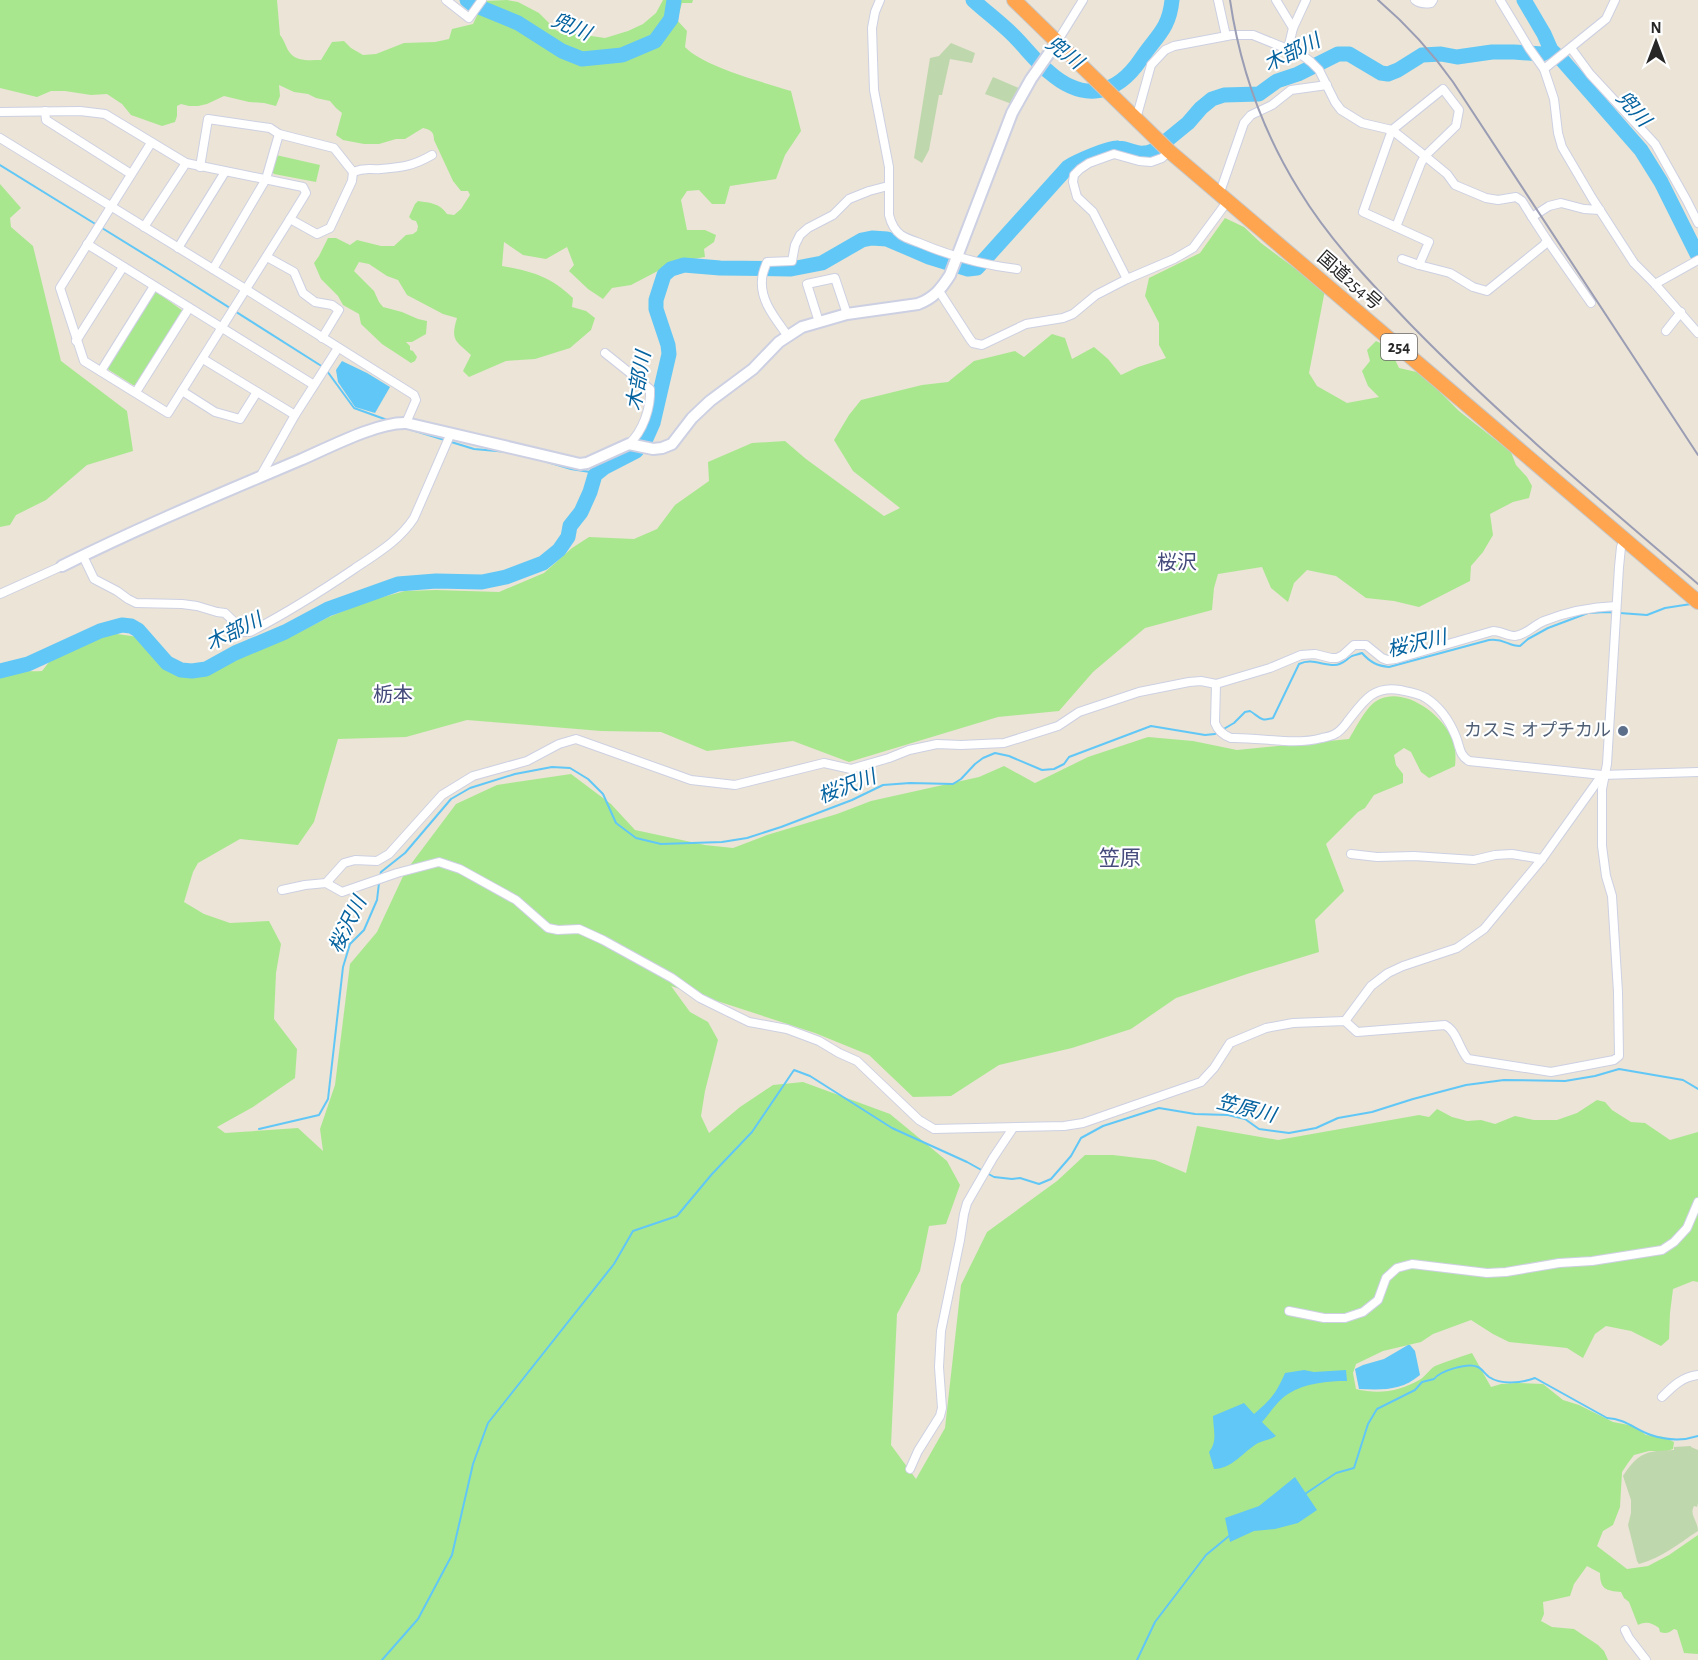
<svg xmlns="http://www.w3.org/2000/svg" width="1698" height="1660" font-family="'Alegreya Sans','Noto Sans JP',sans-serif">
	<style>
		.green { fill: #a9e78f }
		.cemetery { fill: #bfd7ad }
		.water { fill: #61c7f6 }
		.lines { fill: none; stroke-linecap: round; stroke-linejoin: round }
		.stream { stroke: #61c7f6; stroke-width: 2 }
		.river { stroke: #61c7f6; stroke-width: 15 }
		.street-casing { stroke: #cdd0e2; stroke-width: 10 }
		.secondary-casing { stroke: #cdd0e2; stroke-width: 14 }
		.highway-casing { stroke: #c7c7c7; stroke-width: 16 }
		.street { stroke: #fff; stroke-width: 8 }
		.secondary { stroke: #fff; stroke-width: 10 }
		.highway { stroke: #ffa44f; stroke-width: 14 }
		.rail { stroke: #9a9db4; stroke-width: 2 }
		.service-dot { fill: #5c6f8a; stroke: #fff; stroke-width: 2 }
		.labels { text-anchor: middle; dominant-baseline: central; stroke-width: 4.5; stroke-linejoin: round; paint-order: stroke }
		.shield { fill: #fff; stroke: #686868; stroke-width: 1.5 }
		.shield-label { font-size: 16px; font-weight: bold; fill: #272727 }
		.street-label { font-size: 18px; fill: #272727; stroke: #fff }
		.service-label { font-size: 18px; fill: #4e5e75; stroke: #fff; text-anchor: end }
		.water-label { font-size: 20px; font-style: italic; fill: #04629f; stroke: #fff }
		.neighbourhood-label { font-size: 20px; fill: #454c7b; stroke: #fff }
		.quarter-label { font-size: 21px; fill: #454c7b; stroke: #fff }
	</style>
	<rect width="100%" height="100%" fill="#ebe4d7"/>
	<g class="green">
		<path d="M0,0H277L280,35C285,41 286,48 290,53C297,62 311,60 321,60L332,42L344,41L351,48L363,55L376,54L404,43L435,42L449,39L452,29L473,24L484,1L507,0L518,2L539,13L557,31L605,38L628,31L643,24L656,13L663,0H693L692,3H682L677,20L687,31L685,47C704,67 763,82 791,91L801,131L785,155L776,179L730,186L725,204H712L699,190L687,191L681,200L687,230H705L716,235L714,242L704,249L705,257L675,262L631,285L612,288L603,299L588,289L569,271L574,265L567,247L546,259L523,255L504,242L502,266C532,271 551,277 573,298L572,307L586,311L595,318L591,330L570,348L535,359L506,361L469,377L463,371L471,355C456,341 450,341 457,318L443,314L407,295L398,280L387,276L369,264L359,262L354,271L374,291L379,302L383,307L402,312L418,319L427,321L426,334L412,342H406L410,346V350L413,351L417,357L415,361L411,363L382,344L361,324L359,314L343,305L338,296L321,279L314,263L319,256L328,238H336L350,245L357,240L381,246H394L406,235L413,234L417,231L418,226L416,221L412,220L409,217L415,204L418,201C431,203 439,203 447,214L454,215L461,209L470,195L468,191H461L453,181L434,140C434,132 431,130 423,128L405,139H396L379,144H364L343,140L336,135L342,113L336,108L330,101L316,98L308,94L294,92L279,85L280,96L276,106L264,103L249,102L224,96L207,104L198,106H189L181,104L177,106V116L175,122L162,126L131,115L122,104L107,94L91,95L65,91H51L37,97L0,88Z"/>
		<polygon points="276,155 320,165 316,182 274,174 271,171"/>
		<polygon points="0,184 21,208 10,218 11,227 33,246 61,361 127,411 133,451 87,465 46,500 16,515 10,525 0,527"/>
		<path d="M1225,218L1244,227L1261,243L1297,270L1325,290L1309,373L1317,386L1347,403L1379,397L1368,386L1362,371L1370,361L1367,350L1376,341L1389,347L1399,368L1421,373L1459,411L1511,452L1516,465L1527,477L1532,486L1529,498L1513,502L1490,514L1493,535L1483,552L1471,566L1470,581L1419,607L1394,601L1366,598L1336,576L1307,570L1294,583L1288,602L1271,588L1262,567L1218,574L1214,588L1212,610L1145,628L1093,672L1059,711L998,717L849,762L793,741L707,751L661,732L601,731L467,720L406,737L338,739L314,822L298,845L240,839L198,863L193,872L184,902L204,914L230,923L269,921L281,944L276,973L274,1019L297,1049L295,1078L253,1107L217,1127L225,1133L298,1128L323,1151L320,1129L335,1085L350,964L377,932L405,872L456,804L497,785L571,774L611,804L635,830L705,845L733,848L767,835L837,814L871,801L979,777L1004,766L1035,783L1088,757L1148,737L1193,741L1237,750L1349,739C1356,728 1367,704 1380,699C1405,688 1438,712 1450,734C1456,744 1456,755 1455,766L1429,778L1421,772L1411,752L1404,748L1394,755L1396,765L1403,774V783L1374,795L1365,808L1358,812L1326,844L1344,891L1315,920L1319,952L1250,973L1176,998L1131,1029L1072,1048L999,1065L951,1096L913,1097L869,1055L815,1033L671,986L690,1012L708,1022L718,1040L705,1091L701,1116L709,1133L740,1107L773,1085L803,1082L890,1114L947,1161L960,1185L946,1224L929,1226L920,1271L897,1314L891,1445L916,1479L945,1428L961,1285L987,1232L1057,1181L1085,1155H1113L1155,1160L1186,1173L1197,1126L1278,1140L1419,1115L1429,1117L1437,1109L1452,1117L1467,1121L1481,1120L1495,1124L1515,1116L1534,1120H1557L1577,1113L1597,1100L1605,1102L1612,1110L1631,1122L1645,1123L1670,1140L1698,1132V1282L1693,1281L1673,1289L1670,1313L1669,1339L1661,1346L1631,1331L1606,1326L1595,1334L1583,1358L1567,1348L1509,1342L1493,1334L1471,1320L1433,1334L1421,1342L1383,1351L1356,1364L1353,1373L1356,1389C1380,1395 1400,1391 1421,1379C1426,1375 1430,1369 1435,1366C1447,1361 1460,1357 1472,1353L1491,1387L1501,1384L1516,1383L1543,1384L1563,1400L1579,1405L1613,1422L1634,1426L1646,1435L1664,1437L1674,1442L1673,1449L1667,1451H1649L1634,1455L1628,1463L1622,1472L1620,1507L1613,1525L1603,1531L1597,1546L1627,1569L1648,1566L1669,1555L1698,1535V1654L1684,1653L1677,1630L1674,1629C1669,1633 1666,1634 1660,1632L1659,1628C1652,1623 1646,1621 1638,1625L1629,1602L1624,1598L1621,1592C1606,1591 1600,1589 1600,1573L1587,1566L1574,1584L1570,1596L1543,1602L1544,1614L1541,1621L1552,1627L1574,1629L1598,1645L1604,1651L1608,1660H0V672C14,670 27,672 42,671L57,652L102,632L139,637L154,642L165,659L179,672L191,676H205L234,661L288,638L329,617L368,601L405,591L436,590L499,592L544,573L572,548L589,537L634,539L657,529L675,505L709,481L708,462L752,443L785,441L806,459L884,516L900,508L853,471L834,440L849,415L861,400L922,385L948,382L974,361L1015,351L1024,357L1052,334L1065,338L1072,359L1094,347L1108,359L1121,375L1138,367L1166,358L1159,345V323L1145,296L1149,278L1200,253Z"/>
		<polygon points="153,293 158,293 183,311 137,385 133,385 109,370 107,367"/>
	</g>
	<g class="cemetery">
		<polygon points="951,43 975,53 972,63 950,59 942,95 939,95 929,150 922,163 914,158 930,58 939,56"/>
		<polygon points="993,77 1021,89 1012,104 985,94"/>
		<path d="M1691,1446V1447L1698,1450V1503L1697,1507L1694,1506C1689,1515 1698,1521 1698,1531C1679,1543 1662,1558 1639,1564L1637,1561L1628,1525L1631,1513V1500L1623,1476C1639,1452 1646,1451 1674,1450V1447Z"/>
	</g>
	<g class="water">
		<polygon points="342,361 367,373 390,387 375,413 355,407 338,382 336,370"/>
		<path d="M1408,1345H1410L1415,1351L1420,1375C1401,1391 1382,1390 1359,1389L1355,1369L1363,1365L1384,1359Z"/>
		<path d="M1304,1370L1314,1372L1346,1370L1347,1381C1328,1381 1305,1383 1288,1394C1278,1400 1270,1413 1262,1422L1276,1436C1270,1440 1264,1440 1258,1443C1243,1452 1232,1469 1214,1469L1209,1452C1218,1441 1213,1429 1213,1416L1244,1403L1254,1414C1271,1399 1276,1394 1285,1373Z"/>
		<polygon points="1295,1477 1317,1510 1298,1523 1275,1529 1254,1531 1230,1542 1225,1518 1259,1506"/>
	</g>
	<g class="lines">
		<g class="stream">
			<polyline points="0,165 97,225"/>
			<polyline points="102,228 170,270 323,367"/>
			<polyline points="327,371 354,408 390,421"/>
			<polyline points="412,430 474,449 508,452"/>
			<polyline points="534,458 571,469 590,472 595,475"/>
			<path d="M380,877L381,872L405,853L451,799L470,788L515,774L552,767L570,768L588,779L603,794L616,823L636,838L661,844L722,842L747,838L781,827L852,800L883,785L910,783L953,784L961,779L975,764L983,758L995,753L1009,756L1042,770L1054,769L1064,764L1069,757L1151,726L1205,735L1215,734L1234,723L1245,712L1250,711C1260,717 1260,722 1273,718L1299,664C1312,658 1321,665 1334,665C1343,665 1345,660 1352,656C1355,655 1359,654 1362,653C1370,662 1377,666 1389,667L1489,640C1505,638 1507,646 1520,646L1528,639L1548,628L1588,613L1606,612L1647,615L1665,608L1691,604"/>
			<polyline points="259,1129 319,1115 328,1099 343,967 350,944 364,930 377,900 379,883"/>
			<path d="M1305,1494L1336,1473L1354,1468L1368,1424L1377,1409L1415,1390L1422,1382L1434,1379C1440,1371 1468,1362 1478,1367C1482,1369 1485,1374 1489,1377C1501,1385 1522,1383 1535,1378L1607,1418C1626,1419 1634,1429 1651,1435C1666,1440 1683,1441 1698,1436"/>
			<polyline points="382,1660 418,1619 452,1555 473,1464 488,1423 614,1264 633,1231 677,1216 712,1174 752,1132 794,1070 810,1076 892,1128 967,1162 994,1177 1012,1179 1020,1178 1039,1184 1051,1179 1071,1156 1081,1138 1103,1126 1159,1108 1195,1114 1228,1115 1245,1119 1259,1129 1289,1133 1316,1128 1338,1118 1372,1112 1413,1099 1466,1085 1504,1080 1565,1081 1595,1076 1619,1069 1683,1080 1698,1089"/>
			<polyline points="1137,1660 1155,1622 1206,1555 1229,1536"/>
		</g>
		<g class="river">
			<polyline points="467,0 472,4 518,23 562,51 582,59 622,55 655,41 671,19 674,0"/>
			<path d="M973,0C986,12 1001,23 1014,36C1026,48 1036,62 1049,72C1083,102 1116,96 1141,59C1156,36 1169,30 1172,0"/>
			<polyline points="1524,0 1544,34 1551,50 1563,61 1641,150 1661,182 1698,256"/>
			<polyline points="1166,141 1188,123 1201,108 1212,99 1224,95 1259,94 1277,81 1298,74 1338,54 1349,54 1381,73 1388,74 1398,70 1422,55 1441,54 1457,57 1492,52 1514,52 1542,54 1551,50"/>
			<path d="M0,671L28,664L100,631L122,625L131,626L138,630L167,663L181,670L192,671L206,669L235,653L285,632L328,609L398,584L436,581L482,582L506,577L543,563L559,550L568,537L570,526L581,512L590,492L595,475L605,467L636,451L645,441L653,423L669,354L668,345L656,309V300L664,275L671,269L684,265L720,268L791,269L822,263L862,240L872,238L887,239L929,257L968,269L977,268L1068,167C1076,162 1109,147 1118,148C1134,149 1137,158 1155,150"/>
		</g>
		<defs>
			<g id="street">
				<polyline points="446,0 469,18 482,0"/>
				<path d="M880,0L875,12L872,28L874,90L889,167V215C891,223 894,230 901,235C907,239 915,241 922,244C953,257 984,265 1017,269"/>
				<polyline points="1218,0 1226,36"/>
				<polyline points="1276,0 1293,28"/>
				<path d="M1415,0C1420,4 1425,4 1431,3L1433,0"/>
				<polyline points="1500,0 1529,48 1544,69 1554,99 1558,133 1562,147 1592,198 1634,263 1655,284 1698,333"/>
				<polyline points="1057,42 1083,0"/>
				<polyline points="1571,48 1590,74 1655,144 1687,201 1698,223"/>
				<polyline points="1288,49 1293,28 1306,0"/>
				<polyline points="1544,69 1606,19 1615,0"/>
				<polygon points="1443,89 1459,110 1456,126 1425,156 1421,163 1396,227 1363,212 1392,130"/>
				<polyline points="45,111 46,120 131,174"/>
				<polyline points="0,112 80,111 105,114 186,163 303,187 306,193 290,219 168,413 84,361 60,288 151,143"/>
				<polyline points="1136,119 1151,65 1165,50 1174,46 1232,35 1253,35 1302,55 1311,62 1319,70 1335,102 1341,110 1362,123 1392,130 1425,156 1447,174 1455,185 1486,198 1498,200 1516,197 1522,201 1532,217 1549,206 1561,203 1584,209 1600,210"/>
				<polyline points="0,138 247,290 414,395 416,400 406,423"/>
				<polyline points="200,167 208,119 270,128 279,134 334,148 353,172 352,181 330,228 317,234 290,219"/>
				<path d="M353,172C366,167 369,170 381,169C403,167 413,166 432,155"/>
				<polyline points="1219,195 1244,123 1251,115 1272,105 1291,90 1327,85"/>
				<polyline points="144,227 186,163"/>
				<polyline points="1396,227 1429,242 1419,265 1402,259"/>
				<polyline points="1547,240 1591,303"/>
				<polyline points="87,244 314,385"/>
				<polyline points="178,248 225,172"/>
				<polyline points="267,257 294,272 303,293 315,302 332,305 339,310 322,338"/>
				<polyline points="1419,265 1450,273 1473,287 1487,291 1544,245 1547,240 1532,217"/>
				<polyline points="213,269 266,179 279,134"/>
				<polyline points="1127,279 1093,212 1077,197 1073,182 1074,175 1080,169 1089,163 1114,154 1139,161 1151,162 1162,158 1169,151"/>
				<polyline points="1655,284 1698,260"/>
				<polyline points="939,291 970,339 973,343 982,345 1026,324 1063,318 1073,314 1096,295 1127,279 1174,259 1193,248 1227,202"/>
				<polyline points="819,322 807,284 835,278 847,314"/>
				<polyline points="1666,331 1681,312"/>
				<path d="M787,335C776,319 760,301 762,280C762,274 765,267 767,262L792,261L795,245L800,235L808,228L833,215L849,199L869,191L888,186"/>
				<polyline points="76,341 123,267"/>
				<path d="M605,353L650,389C651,408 643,431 629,444"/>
				<polyline points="203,359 295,415"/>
				<polyline points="101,371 154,286"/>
				<polyline points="182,391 215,412 240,419 257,392"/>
				<polyline points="136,392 189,308"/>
				<polyline points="260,477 295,415 338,348"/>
				<path d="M83,556L94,579L117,591L128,599L136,603L182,604L197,606L217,612L225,613L245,632H250C287,613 320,592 354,569C376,554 399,541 414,518L451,433"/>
				<polyline points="0,594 62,566"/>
				<path d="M1216,684L1215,723C1218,731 1223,735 1231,738C1261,737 1293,746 1322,738C1327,737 1332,736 1335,734C1341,731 1345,725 1348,721C1363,702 1373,685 1400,690C1409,692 1418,693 1426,698C1440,707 1450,722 1456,737C1460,747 1459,755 1469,761L1602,775L1698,772"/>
				<polyline points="1351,854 1377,857 1414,856 1474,860 1495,855 1512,854 1542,859"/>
				<path d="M326,883L342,892L397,873L439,862L460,869L516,900L548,928L558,930L579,929L603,940L672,978L700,998L749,1022L787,1029L819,1041L839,1053L857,1061L919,1120L934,1129L1064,1126L1083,1123L1201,1082L1214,1068L1230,1043L1266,1028L1293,1023L1345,1021L1357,1032L1445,1025C1457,1031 1459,1049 1468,1059L1551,1072L1614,1060L1619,1056L1618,992L1612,896L1606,876L1602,846V789L1607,764L1619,567L1621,547L1624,538"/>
				<path d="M282,890L305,885L326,883L344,863L355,860L377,861L389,854L442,795L473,776L527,761L559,744L576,739L691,780L735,785L824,763L851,769L889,758L909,750L937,744L961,745L1004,743L1058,726L1079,712L1139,692L1189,682L1201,681L1216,684L1270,668L1301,655L1315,654L1331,658H1337L1343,655L1354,645H1366L1382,658L1387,660L1396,659L1493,631C1501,631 1507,636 1515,636C1526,635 1534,625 1544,621C1569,611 1590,607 1616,606"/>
				<polyline points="1345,1021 1371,986 1388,973 1403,966 1457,948 1484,929 1542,859 1602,775"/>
				<polyline points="1289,1311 1324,1318 1345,1318 1363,1312 1378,1300 1386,1278 1397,1268 1412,1264 1487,1273 1506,1272 1559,1263 1592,1261 1662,1250 1674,1242 1687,1228 1698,1202"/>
				<path d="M1662,1397C1673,1386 1682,1377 1698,1375"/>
				<polyline points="910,1469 918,1451 940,1416 942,1408 939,1367 941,1331 960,1240 964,1214 967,1203 993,1158 1013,1128"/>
				<polyline points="1625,1630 1629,1638 1646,1660"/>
			</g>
			<path id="secondary" d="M62,566C140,527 220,494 300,460C328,448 377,422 406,423L580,464L587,463L629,444L653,449L662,448L672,444L692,418L710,401L753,369L779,342L802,327L847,314L918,304C934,298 941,289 950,275L1012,113L1031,79L1057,42"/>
			<polyline id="highway" points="1014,0 1169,151 1698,602"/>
		</defs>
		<use href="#street" class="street-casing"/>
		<use href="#secondary" class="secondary-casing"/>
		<use href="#highway" class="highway-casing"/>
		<use href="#street" class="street"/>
		<use href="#secondary" class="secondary"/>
		<use href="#highway" class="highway"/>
		<g class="rail">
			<path d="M1230,0C1240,68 1263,132 1299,190C1330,241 1371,283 1412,326C1502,418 1600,500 1698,584"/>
			<path d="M1378,0C1406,24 1431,51 1453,82L1698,455"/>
		</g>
	</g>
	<circle class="service-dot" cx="1623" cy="731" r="6"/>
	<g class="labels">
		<rect class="shield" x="1381" y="334" width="36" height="26" rx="4.5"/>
		<g class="shield-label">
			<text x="1399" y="347">254</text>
		</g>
		<g class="street-label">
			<text transform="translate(1349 281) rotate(41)">国道254号</text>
		</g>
		<g class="service-label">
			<text x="1611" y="731">カスミ オプチカル</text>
		</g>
		<g class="water-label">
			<text transform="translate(571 27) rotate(23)">兜川</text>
			<text transform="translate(1064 53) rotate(37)">兜川</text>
			<text transform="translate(1292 53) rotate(-26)">木部川</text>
			<text transform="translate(1633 109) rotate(48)">兜川</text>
			<text transform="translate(639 381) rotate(-80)">木部川</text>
			<text transform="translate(234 632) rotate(-26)">木部川</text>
			<text transform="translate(1417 644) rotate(-13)">桜沢川</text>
			<text transform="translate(847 787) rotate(-21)">桜沢川</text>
			<text transform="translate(348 925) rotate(-64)">桜沢川</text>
			<text transform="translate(1246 1109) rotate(14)">笠原川</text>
		</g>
		<g class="neighbourhood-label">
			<text x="1177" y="563">桜沢</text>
			<text x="393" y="695">栃本</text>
		</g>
		<g class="quarter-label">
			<text x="1120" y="858">笠原</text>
		</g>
	</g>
	<g transform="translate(1656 42)" stroke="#ffffff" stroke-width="4.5" paint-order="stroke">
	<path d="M0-4.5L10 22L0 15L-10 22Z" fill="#272727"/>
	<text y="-9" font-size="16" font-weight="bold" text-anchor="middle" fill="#272727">N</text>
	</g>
</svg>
